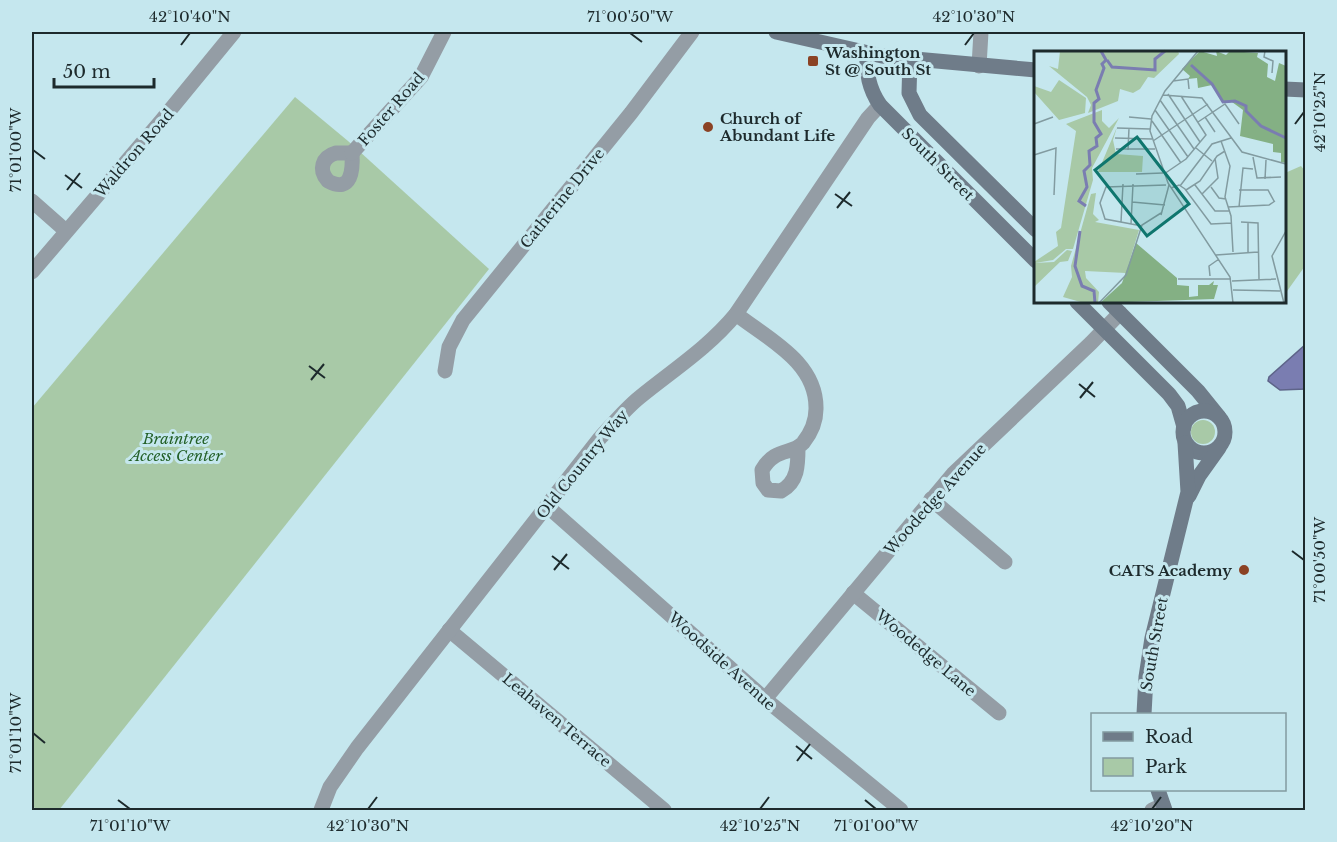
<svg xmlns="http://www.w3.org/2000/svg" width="1337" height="842" font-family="'Libre Baskerville',serif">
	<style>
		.green { fill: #a8c9a7 }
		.water { fill: #7a7db1; stroke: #5e6489; stroke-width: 1.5 }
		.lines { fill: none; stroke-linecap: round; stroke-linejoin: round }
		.street { stroke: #949da5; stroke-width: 15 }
		.secondary { stroke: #6f7c89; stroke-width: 15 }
		.ticks { fill: none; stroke: #1d2a2c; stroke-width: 2 }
		.poi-dot { fill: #8b4224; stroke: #c5e7ee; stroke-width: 2 }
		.labels { text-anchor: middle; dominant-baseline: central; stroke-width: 6; stroke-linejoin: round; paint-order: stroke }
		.poi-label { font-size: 15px; font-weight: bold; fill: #1d2a2c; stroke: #c5e7ee; text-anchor: start }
		.street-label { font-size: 15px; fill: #1d2a2c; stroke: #c5e7ee }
		.park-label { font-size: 15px; font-style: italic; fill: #236027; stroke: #c5e7ee }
		.inset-river { fill: none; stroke: #7a7db1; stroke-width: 3 }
		.inset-road { fill: none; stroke: #829ba0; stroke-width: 1.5 }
		.view { fill: #0f766e; fill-opacity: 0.15; stroke: #0f766e; stroke-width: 3 }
		.inset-edge { fill: none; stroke: #1d2a2c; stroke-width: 3 }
		.neatline { fill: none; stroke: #1d2a2c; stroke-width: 2 }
		.ticks-label { font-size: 15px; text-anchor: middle; fill: #1d2a2c }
	</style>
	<rect width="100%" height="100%" fill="#c5e7ee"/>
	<g class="green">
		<polygon points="295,97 348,141 489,269 59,810 36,810 32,804 32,408"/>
		<polygon points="1301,166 1305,171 1305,266 1285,294 1285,173"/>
		<circle cx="1203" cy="432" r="12"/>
	</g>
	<polygon class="water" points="1305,345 1305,389 1280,390 1268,381 1269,377"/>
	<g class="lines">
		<g class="street">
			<polyline points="979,66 981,32"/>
			<path d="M336,153H352C353,169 352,194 328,181C318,170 322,157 336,153Z"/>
			<polyline points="352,153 421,77 444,32"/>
			<polyline points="32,201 66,231"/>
			<polyline points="32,272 161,121 234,32"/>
			<path d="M736,314C768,339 817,362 816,409C816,422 811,433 803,443C792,455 775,447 762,470L763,483L768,490L781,491C798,482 798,465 798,447"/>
			<polyline points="445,371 449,347 463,320 631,113 692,32"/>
			<polyline points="931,499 1005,562"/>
			<polyline points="547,506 765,699 901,810"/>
			<polyline points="853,593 999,713"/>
			<polyline points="449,630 664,810"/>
			<polyline points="765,699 953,474 1091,343 1120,313"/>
			<path d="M321,810L330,787L357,748L600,438C613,424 625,409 640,397C673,370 708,348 736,314L868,118L880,105"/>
			<polyline points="1152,810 1163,805"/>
		</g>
		<g class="secondary">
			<polyline points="776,32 882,56 1036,70"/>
			<path d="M867,53C866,73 869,89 880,105L1036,261"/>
			<polyline points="910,59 909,93 920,115 1036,230"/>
			<polyline points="1284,89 1306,90"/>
			<polyline points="1077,302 1169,394 1178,406 1184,427"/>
			<polyline points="1109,302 1198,391 1219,417"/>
			<circle cx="1204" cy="432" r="21"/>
			<polyline points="1189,496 1199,476 1219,448"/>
			<polyline points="1144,714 1146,677 1152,638 1188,492 1185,443"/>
			<polyline points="1158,790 1165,810"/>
		</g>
	</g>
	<path class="ticks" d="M630,33L642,42M181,45L190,33M965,45L974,33M1295,124L1304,112M33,150L45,159M65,175L82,188M67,190L80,173M835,194L852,206M837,208L850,192M309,366L325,378M311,380L324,364M1079,384L1095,397M1080,398L1093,382M1292,551L1304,560M552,556L569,569M554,570L567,554M33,733L45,743M796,746L812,759M797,761L810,744M118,800L130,809M865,800L876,809M368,809L377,797M760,809L769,797M1152,809L1161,797"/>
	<g class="poi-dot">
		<rect x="807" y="55" width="12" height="12" rx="3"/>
		<circle cx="708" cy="127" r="6"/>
		<circle cx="1244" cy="570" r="6"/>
	</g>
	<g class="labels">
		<g class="poi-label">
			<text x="825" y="52">Washington<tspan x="825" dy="17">St @ South St</tspan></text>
			<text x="720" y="118">Church of<tspan x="720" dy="17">Abundant Life</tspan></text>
			<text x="1232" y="570" text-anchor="end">CATS Academy</text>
		</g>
		<g class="street-label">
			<text transform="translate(391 109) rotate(-49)">Foster Road</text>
			<text transform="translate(134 153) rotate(-49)">Waldron Road</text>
			<text transform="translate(938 164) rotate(45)">South Street</text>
			<text transform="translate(562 198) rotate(-51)">Catherine Drive</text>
			<text transform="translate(582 464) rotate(-51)">Old Country Way</text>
			<text transform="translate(935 499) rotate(-48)">Woodedge Avenue</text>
			<text transform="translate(1154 644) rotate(-80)">South Street</text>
			<text transform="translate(926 653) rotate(40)">Woodedge Lane</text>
			<text transform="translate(722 661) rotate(42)">Woodside Avenue</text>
			<text transform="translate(557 720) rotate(40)">Leahaven Terrace</text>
		</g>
		<g class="park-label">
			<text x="176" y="438">Braintree<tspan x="176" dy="17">Access Center</tspan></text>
		</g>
	</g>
	<g transform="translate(1034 51)">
		<rect width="252" height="252" fill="#c5e7ee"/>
		<path d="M26,0H144L145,3L120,27L114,26L106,38L99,42L86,38L84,50L54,62L57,54L53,46L15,15L24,18ZM25,29L52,47L51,62L25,69L0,41V35L17,41ZM68,59V70L75,77L85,67L58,117L59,129L39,198H32L19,209L1,212L20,211L33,199L38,200L34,210L26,211L0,236V211L24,195L22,181L27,177L42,80L32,73ZM83,76L79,89L82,103L109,105L108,121H64ZM62,142L59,163L65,169L61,171L105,179L92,222L51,220L52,227L65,241L64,252H50L29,246L38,226L37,215L57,143Z" fill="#a8c9a7"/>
		<path d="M166,0L183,5L182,0L192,4L196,0L224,2L223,6L234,13L233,26L241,30L245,12L252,15V112L247,111V102L239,101V93L206,85L209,59L198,51H188L178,34L164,37L163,27L154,28L156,25L148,18ZM102,192L143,227V234L155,235V246L164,245V234H175L180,230L179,234H184L180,248L66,252L88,232Z" fill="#84b084"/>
		<path class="inset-river" d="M73,9L78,16L121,19V8L131,0M157,14L178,33L189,51L201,50L212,55V60L227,75L252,87M52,155L45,150L53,136L50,120L56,114L55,100L63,95L62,87L67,83L60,71V52L65,48L62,39L70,17L68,13L72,9L67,0M46,180L41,215L48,235L60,240L61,252"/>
		<path class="inset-road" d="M164,0L131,40L118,65L116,80L134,132L196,226L199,252M231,0L230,6L239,10L238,22M139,30L154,28L155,38M134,43L166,91M129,44L168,47L208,101L252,113M126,49L160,98M121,59L154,106M95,66L117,68M171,66L181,81M118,70L147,112M164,71L191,53L205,73M0,73L19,66M83,77L116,78M81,87L118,88M119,90L174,53M187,90L196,115L191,146L197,165L199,201M162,97L178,110M82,98H121M94,99L95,77M0,104L22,97L20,144M219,106L223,127L247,126M102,123L129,122M130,123L152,108L172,84L147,45M231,128L232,109M161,134L181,160H196M146,135L178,93L197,87M177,136L185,147L192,148M137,137L145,134L151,138L177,173L198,172M152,139L166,130L183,105L191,100M205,139H234L240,150M168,143L184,127L181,107M98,151L131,154M194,156L235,154L241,150M205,156L209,117L219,118M127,164L135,134M87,171L89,133M207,171L224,172L225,228M214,171V201M97,173L99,133M108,175L71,168L66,152L72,136L132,134M182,204L224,201M176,225L175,215L185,208M144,228H197M198,230L242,228M199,239L246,240M65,252L92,224L108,174L127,162M250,252L238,205L252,180"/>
		<path class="view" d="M103,86L155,153L113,185L61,119Z"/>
		<rect width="252" height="252" class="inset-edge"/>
	</g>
	<rect width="1337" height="842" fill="none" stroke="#c5e7ee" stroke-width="66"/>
	<rect x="1091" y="713" width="195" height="78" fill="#c5e7ee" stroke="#829ba0" stroke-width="1.5"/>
	<rect x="1103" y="732" width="30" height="9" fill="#6f7c89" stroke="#829ba0" stroke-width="1.5"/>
	<text x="1145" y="743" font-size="18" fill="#1d2a2c">Road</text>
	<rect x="1103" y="758" width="30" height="18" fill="#a8c9a7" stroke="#829ba0" stroke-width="1.5"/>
	<text x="1145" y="773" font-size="18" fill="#1d2a2c">Park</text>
	<path d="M54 78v9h100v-9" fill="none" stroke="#1d2a2c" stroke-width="3"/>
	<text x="63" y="78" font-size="18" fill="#1d2a2c" stroke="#c5e7ee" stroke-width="4.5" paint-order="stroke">50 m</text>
	<rect x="33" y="33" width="1271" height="776" class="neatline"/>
	<g class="ticks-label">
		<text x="190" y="22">42°10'40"N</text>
		<text x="630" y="22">71°00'50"W</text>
		<text x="974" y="22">42°10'30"N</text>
		<text transform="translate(1320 112) rotate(-90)" y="5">42°10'25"N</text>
		<text transform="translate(16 150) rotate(-90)" y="5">71°01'00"W</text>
		<text transform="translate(1320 560) rotate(-90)" y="5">71°00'50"W</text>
		<text transform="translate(16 733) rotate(-90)" y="5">71°01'10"W</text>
		<text x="130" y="831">71°01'10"W</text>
		<text x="368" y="831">42°10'30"N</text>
		<text x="760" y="831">42°10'25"N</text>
		<text x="876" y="831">71°01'00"W</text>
		<text x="1152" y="831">42°10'20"N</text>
	</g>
</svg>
